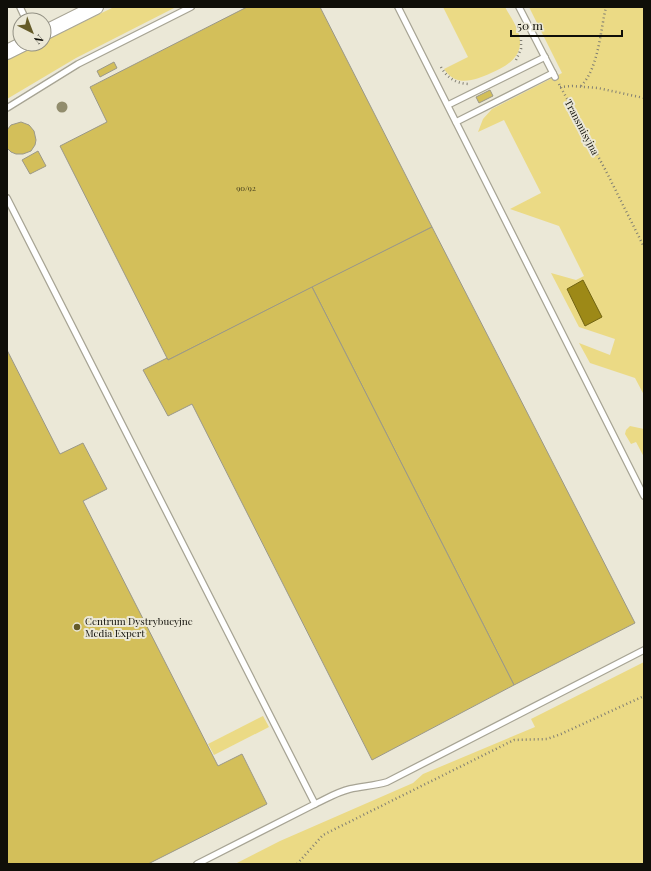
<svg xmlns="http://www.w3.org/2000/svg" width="651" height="871" font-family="'Playfair Display',serif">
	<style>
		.green { fill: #ebda85 }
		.water { fill: #9d8917; stroke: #726412 }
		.building { fill: #d3bf5a; stroke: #9b9888 }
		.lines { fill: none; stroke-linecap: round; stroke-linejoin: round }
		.service-casing { stroke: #a7a494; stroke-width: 8 }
		.tertiary-casing { stroke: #a7a494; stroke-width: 16 }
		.path { stroke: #817f73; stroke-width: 2.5; stroke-dasharray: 1 3; stroke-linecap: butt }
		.service { stroke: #fff; stroke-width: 5.5 }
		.tertiary { stroke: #fff; stroke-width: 14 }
		.tree { fill: #928d6d }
		.poi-dot { fill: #655b28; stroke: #ebe8d7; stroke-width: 1.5 }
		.labels { text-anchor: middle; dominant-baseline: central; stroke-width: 4; stroke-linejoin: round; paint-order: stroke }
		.number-label { font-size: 8px; fill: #403a1c }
		.street-label { font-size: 10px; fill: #0f0e08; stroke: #ebe8d7 }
		.poi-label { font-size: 10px; fill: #0f0e08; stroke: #ebe8d7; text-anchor: start }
	</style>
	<rect width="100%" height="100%" fill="#ebe8d7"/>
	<g class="green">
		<polygon points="114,7 176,7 76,58 7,99 7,60 39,44 44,44 44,41"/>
		<path d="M443,7H505C511,18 521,31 520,44C519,60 504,67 491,73C476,80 456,88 444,69L468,57Z"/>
		<polygon points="529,7 644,7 644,395 635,378 590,363 579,343 610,355 615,339 579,327 551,273 576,280 584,276 559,226 510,209 541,193 504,120 478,132 483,119 492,109 562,73"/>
		<polygon points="630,426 644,429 644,457 636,442 631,444 625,434 626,430"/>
		<polygon points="644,662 644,864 235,864 280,841 413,783 423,774 535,727 531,719"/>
		<polygon points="263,716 269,727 214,755 208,744"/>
	</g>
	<polygon class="water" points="583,280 602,317 585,326 567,289"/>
	<g class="building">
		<polygon points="247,7 320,7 432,227 168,360 60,146 107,122 90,87"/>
		<polygon points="114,62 117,68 100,77 97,71"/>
		<polygon points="490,90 493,96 479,103 476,97"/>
		<polygon points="21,122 29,125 34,131 36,140 35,145 31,151 23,154 16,154 11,152 7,148 7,130 11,125"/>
		<polygon points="38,151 46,166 30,174 22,160"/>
		<polygon points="432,227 635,623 514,685 312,287"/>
		<polygon points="312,287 514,685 372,760 192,404 168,416 143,370 167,358 168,360"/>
		<polygon points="7,350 60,454 83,443 107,489 83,501 218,766 242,754 267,804 148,864 7,864"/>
	</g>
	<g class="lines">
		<defs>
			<g id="service">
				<polyline points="20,7 26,20"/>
				<polyline points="398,7 644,496"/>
				<polyline points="519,7 555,77"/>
				<polyline points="448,105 545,57"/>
				<polyline points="7,108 78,64 191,7"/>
				<polyline points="456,122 553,73"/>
				<polyline points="7,198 315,804 197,864"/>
				<path d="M315,804C326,799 337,792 350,789C362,786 374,786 387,782L644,650"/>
			</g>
			<g id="tertiary">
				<polyline points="44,33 96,7"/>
				<polyline points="7,52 23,44"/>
			</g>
		</defs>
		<use href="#service" class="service-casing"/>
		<use href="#tertiary" class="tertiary-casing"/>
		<g class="path">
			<polyline points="516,60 521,49 521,35"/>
			<path d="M441,67C447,78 456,83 468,84"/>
			<polyline points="559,84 606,171 644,247"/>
			<path d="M581,86C599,67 600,32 606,7"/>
			<polyline points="560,87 572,86 598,88 644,98"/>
			<polyline points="297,864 323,835 514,740 547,739 561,734 644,696"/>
		</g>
		<use href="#service" class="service"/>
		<use href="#tertiary" class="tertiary"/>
	</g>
	<circle class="tree" cx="62" cy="107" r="5.5"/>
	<circle class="poi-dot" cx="77" cy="627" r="4"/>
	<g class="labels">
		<g class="number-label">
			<text x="246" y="187">90/92</text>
		</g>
		<g class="street-label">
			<text transform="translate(582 127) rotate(62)">Transmisyjna</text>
		</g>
		<g class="poi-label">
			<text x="85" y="621">Centrum Dystrybucyjne<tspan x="85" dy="12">Media Expert</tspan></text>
		</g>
	</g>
	<rect width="651" height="871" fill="none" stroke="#0f0e08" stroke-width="16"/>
	<g transform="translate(32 32) rotate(138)"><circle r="19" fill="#ebe8d7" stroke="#939184"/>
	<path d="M0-3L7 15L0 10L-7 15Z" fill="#655b28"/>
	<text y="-6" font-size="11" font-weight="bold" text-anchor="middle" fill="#0f0e08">N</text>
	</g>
	<path d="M511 30v6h111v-6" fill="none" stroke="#0f0e08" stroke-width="2"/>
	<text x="517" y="30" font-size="12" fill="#0f0e08" stroke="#ebe8d7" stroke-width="3" paint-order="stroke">50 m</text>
</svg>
